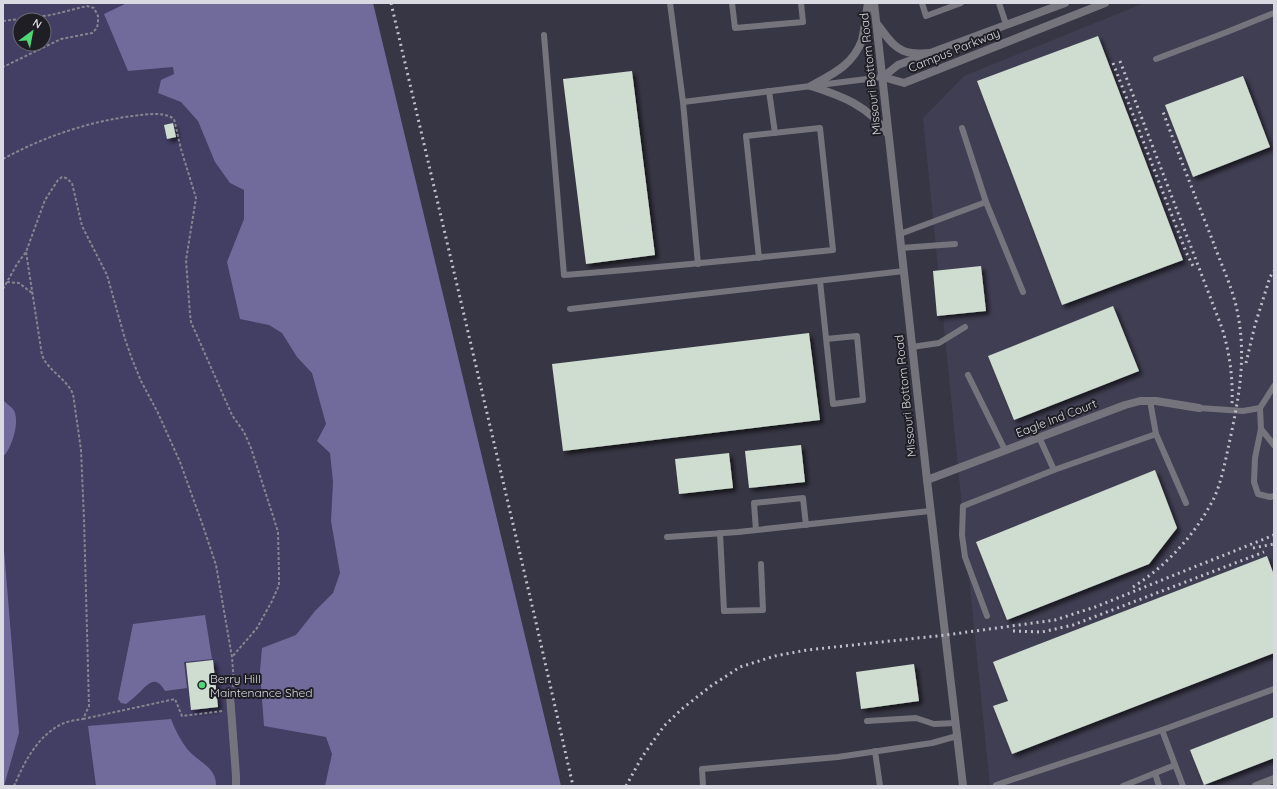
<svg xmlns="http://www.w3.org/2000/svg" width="1277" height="789" font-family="Quicksand,sans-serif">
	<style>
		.built { fill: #403e52 }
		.green { fill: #433e63; fill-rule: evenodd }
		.forest { fill: #716b9c }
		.building { fill: #ceddd0; filter: url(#shadow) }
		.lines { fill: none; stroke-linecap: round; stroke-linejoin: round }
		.path { stroke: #858590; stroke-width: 2; stroke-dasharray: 3 2; stroke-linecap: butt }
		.service { stroke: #75747c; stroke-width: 6 }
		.minor { stroke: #75747c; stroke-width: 8 }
		.tertiary { stroke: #75747c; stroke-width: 8 }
		.rail { stroke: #c0c0ca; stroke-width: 3; stroke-dasharray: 2 4; stroke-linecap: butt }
		.poi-dot { fill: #4fd675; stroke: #1f1e25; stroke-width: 1.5 }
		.labels { text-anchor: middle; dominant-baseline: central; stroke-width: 4; stroke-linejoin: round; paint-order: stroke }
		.street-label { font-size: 12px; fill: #d9d9e2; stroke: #1f1e25 }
		.poi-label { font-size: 12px; fill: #d9d9e2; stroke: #1f1e25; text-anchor: start }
	</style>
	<defs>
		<filter id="shadow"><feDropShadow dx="3.5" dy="3.5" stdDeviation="2" flood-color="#0009"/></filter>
	</defs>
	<rect width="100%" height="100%" fill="#373644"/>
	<polygon class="built" points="1144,3 1274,3 1274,786 990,786 923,118 964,76"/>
	<path class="green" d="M3,3H212L349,467L345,786H3ZM20,20H44V44H20Z"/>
	<g class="forest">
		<polygon points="127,3 373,3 561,786 325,786 332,754 326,737 264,726 260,671 262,648 296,635 315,611 333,593 340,573 331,521 333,482 330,453 317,441 326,424 312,373 297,357 282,333 269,325 240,319 227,262 244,219 244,190 230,183 215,162 198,121 181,102 158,93 161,80 174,74 173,67 128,71 104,14"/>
		<path d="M3,400C6,403 10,406 13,409C21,420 12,448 3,457Z"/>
		<polygon points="3,538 19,733 4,786 3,786"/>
		<path d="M205,615L212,659L184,662L187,688L165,691C156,676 150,682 141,691C136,696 131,700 126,704L121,703L118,699L133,624Z"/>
		<path d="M171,719C175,730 181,741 188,750C198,762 217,767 216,786H96L88,726Z"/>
	</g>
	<g class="building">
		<polygon points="1098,36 1183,260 1062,305 977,81"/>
		<polygon points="632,71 655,255 586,264 563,79"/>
		<polygon points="1243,76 1270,147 1193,177 1165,105"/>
		<polygon points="173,123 176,137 167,139 164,125"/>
		<polygon points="981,266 986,311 937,316 933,271"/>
		<polygon points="1113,306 1139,371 1014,420 988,356"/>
		<polygon points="809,333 820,420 563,451 552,364"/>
		<polygon points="801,445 805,482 749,488 745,451"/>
		<polygon points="729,453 733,488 679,494 675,459"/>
		<polygon points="1155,470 1177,528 1149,564 1007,620 976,542"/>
		<polygon points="1267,556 1274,575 1274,653 1012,754 993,706 1008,701 993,662"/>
		<polygon points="213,660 218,707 191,710 186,663"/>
		<polygon points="914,664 919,701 861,709 856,672"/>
		<polygon points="1274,717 1274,758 1204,785 1190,750"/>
	</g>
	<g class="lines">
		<g class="path">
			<polyline points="3,21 51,15 87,6 94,8 98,16 98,22 97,28 92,33 61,39 3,67"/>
			<path d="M3,159C45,136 93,120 141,115C152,114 165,112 174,119L181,149L196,198L186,260L190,314L191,322L228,406L232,415L244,432L251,448L274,519L278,532L279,574V585L272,601L257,628L232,657"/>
			<polyline points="7,282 19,283 32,293"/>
			<polyline points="3,289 17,264 26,252 45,200 58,180 62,177 66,178 72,183 82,226 107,275 125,339 132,359 141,381 158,413 180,462 203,526 216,565 232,657 234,683 233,687"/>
			<polyline points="83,719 175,699 182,716 223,711"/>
			<path d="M14,786C24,763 37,736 62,724C68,721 76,720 83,719L89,706L84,519L81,450L73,394C66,378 48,371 42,355L26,252"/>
		</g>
		<g class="service">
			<polyline points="670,3 683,102 698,264"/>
			<polyline points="732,3 735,28 803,22 801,3"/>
			<polyline points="922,3 926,16 961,3"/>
			<polyline points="999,3 1006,24"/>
			<path d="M544,35L564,275C654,268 744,259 833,250L820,128L746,136L759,258"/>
			<polyline points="1156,59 1227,32 1274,13"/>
			<polyline points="769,91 775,133"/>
			<polyline points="683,102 883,77"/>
			<polyline points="962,128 986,202"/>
			<polyline points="900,234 986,202 1023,292"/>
			<polyline points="901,248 955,244"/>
			<polyline points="820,281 833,404 863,400 857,336 826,339"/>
			<polyline points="570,309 904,271"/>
			<polyline points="912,347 939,343 965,327"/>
			<polyline points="968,375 1005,450"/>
			<polyline points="1150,401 1156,434"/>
			<polyline points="1199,408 1243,411 1260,408 1274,386"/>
			<polyline points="1260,408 1261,429 1255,458 1254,482 1258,494 1270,497 1274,496"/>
			<polyline points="1261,429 1274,445"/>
			<polyline points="1054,470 1156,434 1186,503"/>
			<polyline points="756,530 754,503 803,498 806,525"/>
			<polyline points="720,533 724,611 763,610 761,564"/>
			<polyline points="667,537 738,532 930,511"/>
			<polyline points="987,616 965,557 962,535 963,506 1054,470 1039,437"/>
			<polyline points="867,721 916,718 934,724 956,723"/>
			<polyline points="1162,730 1274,689"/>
			<polyline points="875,751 880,786"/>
			<polyline points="1155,773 1159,786"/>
			<polyline points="996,785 1162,730 1183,786"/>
			<polyline points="703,786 702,769 838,757 932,743 957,736"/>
			<polyline points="1123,786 1175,765"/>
		</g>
		<g class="minor">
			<polyline points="883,77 904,83 1105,3"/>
			<polyline points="883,77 898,65 1065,3"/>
			<polyline points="927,480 1125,405 1140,401 1156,401 1199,408"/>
			<polyline points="230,695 236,776 236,786"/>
			<polyline points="1256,786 1274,779"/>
		</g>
		<g class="tertiary">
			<polyline points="874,3 927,480 963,786"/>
			<path d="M878,25C886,36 896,52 912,53C918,54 925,53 931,53"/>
			<path d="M811,86C833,74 853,65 862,40C865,28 866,15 868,3"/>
			<path d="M811,86C842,96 869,106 888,134"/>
		</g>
		<g class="rail">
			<polyline points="391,3 535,618 573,786"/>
			<path d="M1120,61L1222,328C1230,354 1233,378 1232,405"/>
			<polyline points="1113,63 1186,252 1194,268"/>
			<polyline points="1246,363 1255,325 1270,277 1274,271"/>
			<polyline points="1253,548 1274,544"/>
			<path d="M1133,587C1166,566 1193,537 1212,502C1221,485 1225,462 1229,444C1239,398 1247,356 1237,310C1232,286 1220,262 1212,239C1195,196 1178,153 1162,109"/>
			<polyline points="1013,631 1042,632 1073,625 1264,552"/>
			<polyline points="626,786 642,757 664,726 683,708 711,686 740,667 775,656 807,650 946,635 1055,620 1095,607 1274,535"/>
		</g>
	</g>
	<circle class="poi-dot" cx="202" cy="685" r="4"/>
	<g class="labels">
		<g class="street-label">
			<text transform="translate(954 50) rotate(-22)">Campus Parkway</text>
			<text transform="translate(870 74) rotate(-96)">Missouri Bottom Road</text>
			<text transform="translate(905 396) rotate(-96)">Missouri Bottom Road</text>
			<text transform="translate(1056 418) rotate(-21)">Eagle Ind Court</text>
		</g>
		<g class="poi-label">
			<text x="210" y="678">Berry Hill<tspan x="210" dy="14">Maintenance Shed</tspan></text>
		</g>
	</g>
	<rect width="1277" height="789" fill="none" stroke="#d9d9e2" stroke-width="8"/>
	<g transform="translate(32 32) rotate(32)"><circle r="19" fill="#1f1e25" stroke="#696971"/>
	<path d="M0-3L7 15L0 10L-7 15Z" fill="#4fd675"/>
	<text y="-6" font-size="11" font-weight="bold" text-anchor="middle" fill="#d9d9e2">N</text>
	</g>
</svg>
